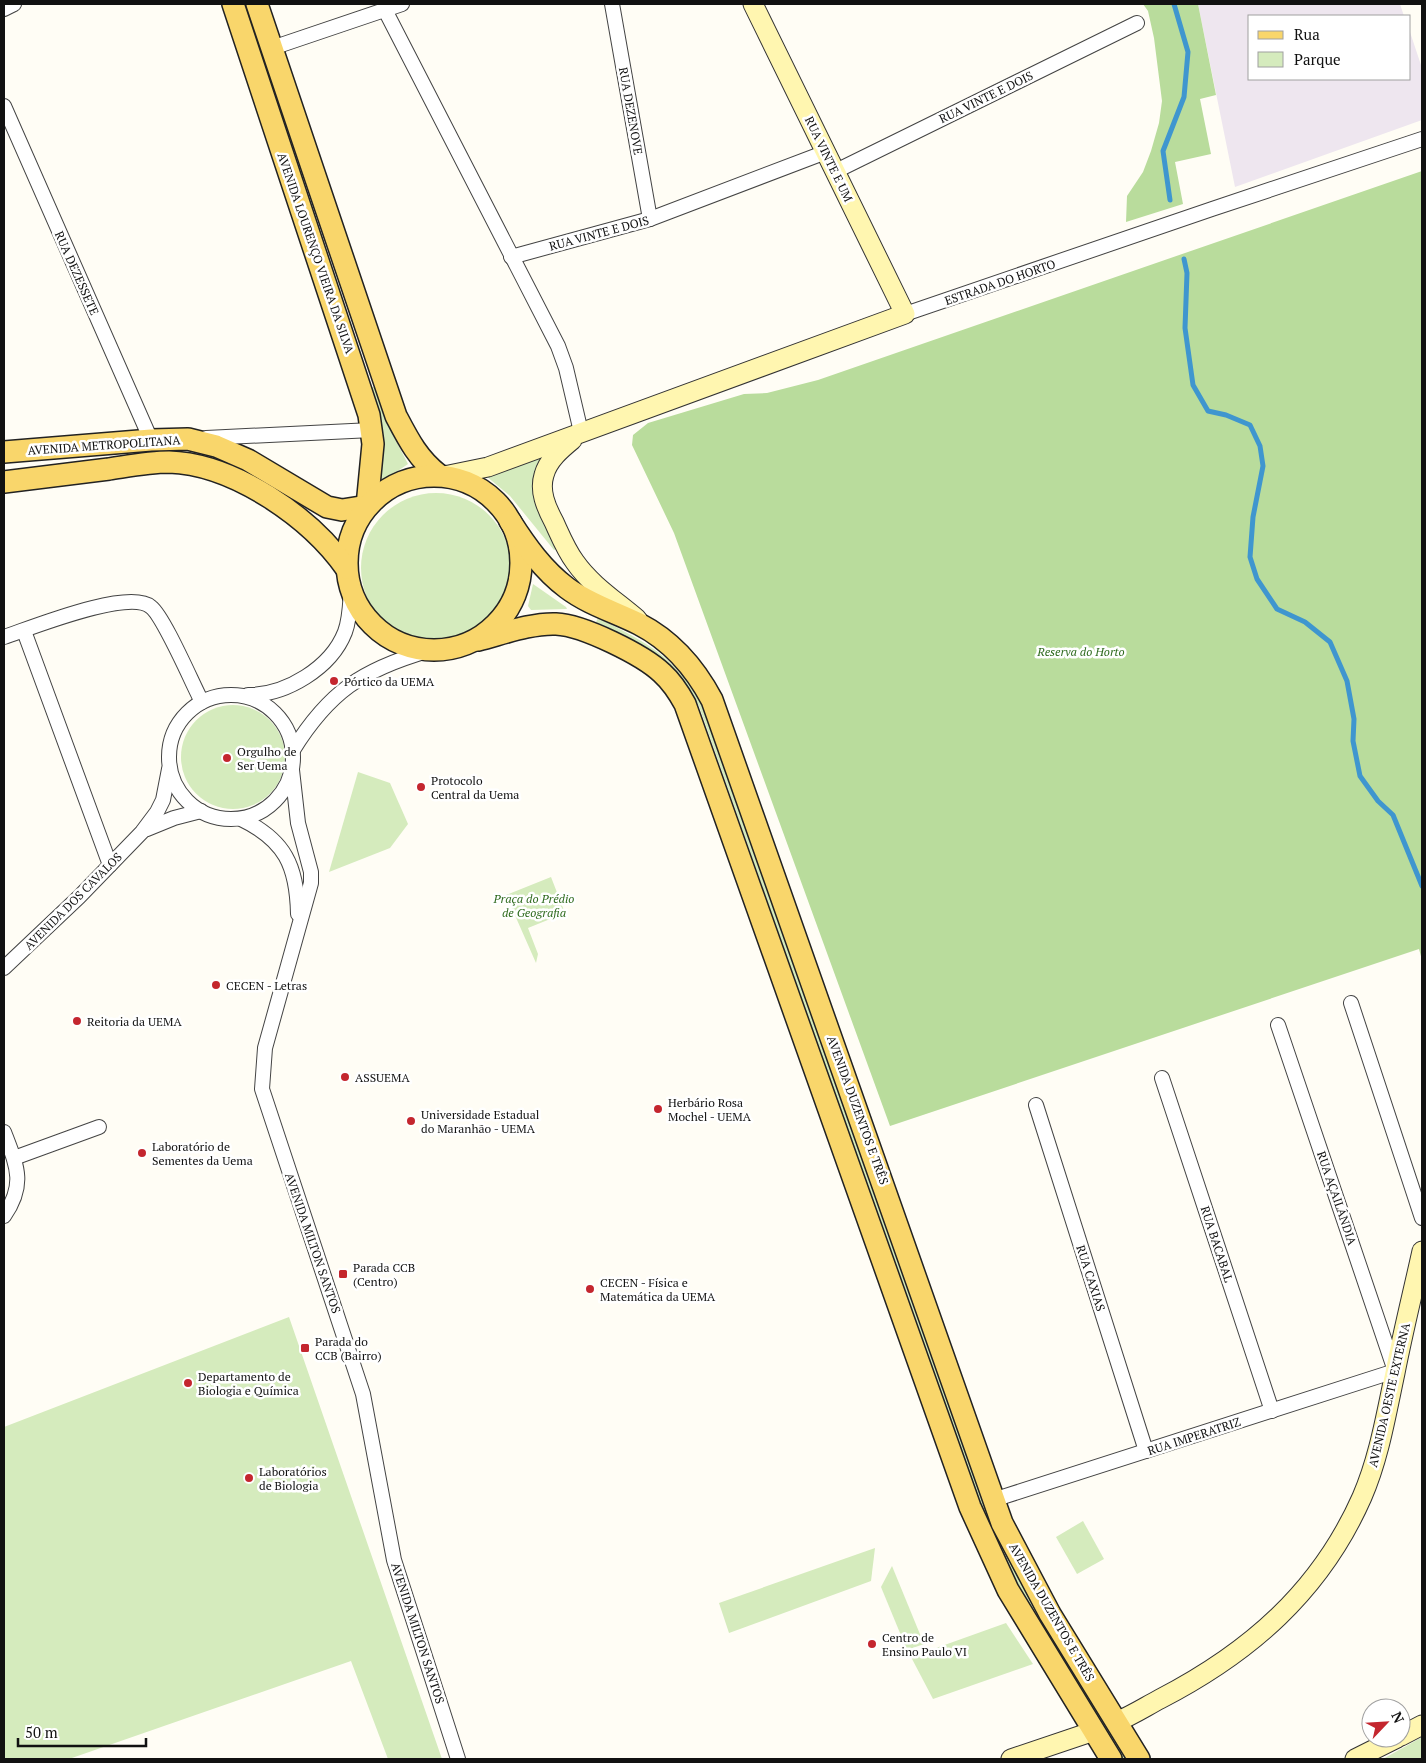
<svg xmlns="http://www.w3.org/2000/svg" width="1426" height="1763" font-family="'PT Serif',serif">
	<style>
		.industrial { fill: #eee6ef }
		.green { fill: #d5ebbd }
		.forest { fill: #b9dc9c }
		.lines { fill: none; stroke-linecap: round; stroke-linejoin: round }
		.stream { stroke: #3f96cf; stroke-width: 5 }
		.street-casing { stroke: #444; stroke-width: 16 }
		.secondary-casing { stroke: #333; stroke-width: 21 }
		.primary-casing { stroke: #222; stroke-width: 24 }
		.street { stroke: #fff; stroke-width: 14 }
		.secondary { stroke: #fff6b0; stroke-width: 19 }
		.primary { stroke: #f9d66b; stroke-width: 21 }
		.poi-dot { fill: #c4262e; stroke: #fff; stroke-width: 2 }
		.labels { text-anchor: middle; dominant-baseline: central; stroke-width: 5; stroke-linejoin: round; paint-order: stroke }
		.street-label { font-size: 12px; fill: #111; stroke: #fff }
		.park-label { font-size: 12px; font-style: italic; fill: #2f6b1f; stroke: #fff }
		.poi-label { font-size: 12px; fill: #111; stroke: #fff; text-anchor: start }
	</style>
	<rect width="100%" height="100%" fill="#fffdf5"/>
	<polygon class="industrial" points="1198,4 1400,4 1404,16 1250,16 1250,79 1410,79 1410,32 1422,68 1422,120 1235,187"/>
	<g class="green">
		<polygon points="371,387 375,387 394,437 408,464 377,485 376,404"/>
		<polygon points="541,457 534,481 556,549 554,550 510,496 486,476"/>
		<circle cx="436" cy="568" r="75"/>
		<polygon points="533,584 566,607 567,609 531,610 528,606"/>
		<path d="M598,618C649,644 670,653 702,703L1006,1552L1043,1621L1128,1759H1121L1017,1587L979,1505L699,706C671,658 643,647 596,622Z"/>
		<circle cx="233" cy="757" r="52"/>
		<polygon points="358,772 390,783 408,824 390,848 329,872"/>
		<polygon points="551,877 565,913 528,928 538,954 536,963 506,895"/>
		<polygon points="289,1317 442,1759 388,1759 351,1661 69,1759 4,1759 4,1427"/>
		<polygon points="1083,1521 1104,1559 1077,1574 1056,1537"/>
		<polygon points="875,1548 871,1581 729,1633 719,1603"/>
		<polygon points="892,1566 924,1644 907,1650 881,1587"/>
		<polygon points="1006,1623 1033,1664 933,1699 911,1657"/>
		<polygon points="1422,1737 1422,1759 1383,1759"/>
	</g>
	<g class="forest">
		<polygon points="1143,4 1198,4 1216,95 1200,99 1211,154 1175,162 1183,204 1126,222 1127,196 1143,172 1151,151 1159,123 1162,101 1154,38 1148,11"/>
		<polygon points="1422,171 1422,960 1419,949 890,1126 674,533 632,445 633,435 648,423 744,394 767,393 818,380"/>
	</g>
	<g class="lines">
		<g class="stream">
			<polyline points="1170,200 1163,151 1184,97 1188,52 1174,4"/>
			<polyline points="1184,259 1187,273 1185,328 1193,385 1208,411 1226,415 1250,425 1260,446 1263,466 1253,517 1250,557 1257,579 1277,609 1305,622 1330,642 1347,681 1354,719 1353,741 1360,776 1378,801 1393,815 1422,886"/>
		</g>
		<defs>
			<g id="street">
				<polyline points="612,4 650,219"/>
				<polyline points="4,9 14,4"/>
				<polyline points="385,10 558,346 566,368 581,432"/>
				<polyline points="272,48 402,4"/>
				<polyline points="4,106 151,440"/>
				<polyline points="836,171 1137,23"/>
				<polyline points="511,257 650,219 826,152"/>
				<polyline points="905,314 1212,209 1422,139"/>
				<polyline points="206,438 372,430"/>
				<polyline points="24,631 110,865"/>
				<path d="M4,637C31,628 129,588 151,607C164,617 192,683 202,702"/>
				<path d="M248,695C286,695 331,668 345,632C350,619 350,604 351,590"/>
				<circle cx="231" cy="757" r="62"/>
				<path d="M293,750C329,692 362,670 427,651"/>
				<polyline points="292,770 298,823 311,872 311,883 265,1048 262,1089 363,1394 394,1560 458,1759"/>
				<path d="M241,819C285,840 297,866 298,914"/>
				<polyline points="147,829 174,818 201,811"/>
				<polyline points="4,968 79,897 142,832 157,812 163,800 169,769"/>
				<polyline points="1351,1003 1422,1218"/>
				<polyline points="1162,1078 1272,1411"/>
				<polyline points="1036,1105 1146,1451"/>
				<path d="M4,1132C17,1166 26,1184 4,1216"/>
				<polyline points="14,1158 99,1127"/>
				<polyline points="993,1500 1395,1371 1278,1025"/>
			</g>
			<g id="secondary">
				<path d="M572,440C561,449 548,460 544,475C539,491 546,507 554,522C560,535 566,550 575,562C591,585 616,601 637,619"/>
				<polyline points="444,476 488,467 905,314 753,4"/>
				<path d="M1116,1722C1131,1716 1145,1707 1160,1699C1249,1653 1320,1592 1362,1497C1379,1458 1386,1415 1395,1373C1403,1332 1413,1292 1422,1251"/>
				<polyline points="1401,1736 1422,1725"/>
				<polyline points="1011,1759 1094,1731"/>
				<polyline points="1355,1759 1397,1738"/>
			</g>
			<g id="primary">
				<polyline points="233,4 369,415 373,444 367,506"/>
				<path d="M257,4L396,416C408,439 418,459 439,475"/>
				<polyline points="4,452 151,440 188,439 216,446 248,460 327,507 342,510 367,506"/>
				<circle cx="434" cy="563" r="87"/>
				<path d="M4,482C39,478 74,473 109,469C129,466 149,462 169,462C234,464 310,517 346,568"/>
				<path d="M510,521C526,546 543,570 567,588C588,604 615,612 639,624C672,641 695,668 712,700L1002,1523L1050,1614L1139,1759"/>
				<path d="M478,640C502,634 531,623 556,624C583,625 643,655 662,673C672,682 679,693 685,704L970,1507L1008,1590L1111,1759"/>
			</g>
		</defs>
		<use href="#street" class="street-casing"/>
		<use href="#secondary" class="secondary-casing"/>
		<use href="#primary" class="primary-casing"/>
		<use href="#street" class="street"/>
		<use href="#secondary" class="secondary"/>
		<use href="#primary" class="primary"/>
	</g>
	<g class="poi-dot">
		<circle cx="334" cy="681" r="5"/>
		<circle cx="227" cy="758" r="5"/>
		<circle cx="421" cy="787" r="5"/>
		<circle cx="216" cy="985" r="5"/>
		<circle cx="77" cy="1021" r="5"/>
		<circle cx="345" cy="1077" r="5"/>
		<circle cx="658" cy="1109" r="5"/>
		<circle cx="411" cy="1121" r="5"/>
		<circle cx="142" cy="1153" r="5"/>
		<rect x="338" y="1269" width="10" height="10" rx="2.5"/>
		<circle cx="590" cy="1289" r="5"/>
		<rect x="300" y="1343" width="10" height="10" rx="2.5"/>
		<circle cx="188" cy="1383" r="5"/>
		<circle cx="249" cy="1478" r="5"/>
		<circle cx="872" cy="1644" r="5"/>
	</g>
	<g class="labels">
		<g class="street-label">
			<text transform="translate(986 97) rotate(-26)">RUA VINTE E DOIS</text>
			<text transform="translate(631 111) rotate(80)">RUA DEZENOVE</text>
			<text transform="translate(829 159) rotate(64)">RUA VINTE E UM</text>
			<text transform="translate(599 233) rotate(-15)">RUA VINTE E DOIS</text>
			<text transform="translate(316 253) rotate(71)">AVENIDA LOURENÇO VIEIRA DA SILVA</text>
			<text transform="translate(77 273) rotate(66)">RUA DEZESSETE</text>
			<text transform="translate(1000 282) rotate(-19)">ESTRADA DO HORTO</text>
			<text transform="translate(104 445) rotate(-4)">AVENIDA METROPOLITANA</text>
			<text transform="translate(73 901) rotate(-45)">AVENIDA DOS CAVALOS</text>
			<text transform="translate(858 1110) rotate(70)">AVENIDA DUZENTOS E TRÊS</text>
			<text transform="translate(1337 1198) rotate(71)">RUA AÇAILÂNDIA</text>
			<text transform="translate(313 1243) rotate(71)">AVENIDA MILTON SANTOS</text>
			<text transform="translate(1217 1244) rotate(72)">RUA BACABAL</text>
			<text transform="translate(1091 1278) rotate(72)">RUA CAXIAS</text>
			<text transform="translate(1389 1395) rotate(-77)">AVENIDA OESTE EXTERNA</text>
			<text transform="translate(1194 1436) rotate(-18)">RUA IMPERATRIZ</text>
			<text transform="translate(1052 1612) rotate(60)">AVENIDA DUZENTOS E TRÊS</text>
			<text transform="translate(418 1633) rotate(72)">AVENIDA MILTON SANTOS</text>
		</g>
		<g class="park-label">
			<text x="1081" y="651">Reserva do Horto</text>
			<text x="534" y="898">Praça do Prédio<tspan x="534" dy="14">de Geografia</tspan></text>
		</g>
		<g class="poi-label">
			<text x="344" y="681">Pórtico da UEMA</text>
			<text x="237" y="751">Orgulho de<tspan x="237" dy="14">Ser Uema</tspan></text>
			<text x="431" y="780">Protocolo<tspan x="431" dy="14">Central da Uema</tspan></text>
			<text x="226" y="985">CECEN - Letras</text>
			<text x="87" y="1021">Reitoria da UEMA</text>
			<text x="355" y="1077">ASSUEMA</text>
			<text x="668" y="1102">Herbário Rosa<tspan x="668" dy="14">Mochel - UEMA</tspan></text>
			<text x="421" y="1114">Universidade Estadual<tspan x="421" dy="14">do Maranhão - UEMA</tspan></text>
			<text x="152" y="1146">Laboratório de<tspan x="152" dy="14">Sementes da Uema</tspan></text>
			<text x="353" y="1267">Parada CCB<tspan x="353" dy="14">(Centro)</tspan></text>
			<text x="600" y="1282">CECEN - Física e<tspan x="600" dy="14">Matemática da UEMA</tspan></text>
			<text x="315" y="1341">Parada do<tspan x="315" dy="14">CCB (Bairro)</tspan></text>
			<text x="198" y="1376">Departamento de<tspan x="198" dy="14">Biologia e Química</tspan></text>
			<text x="259" y="1471">Laboratórios<tspan x="259" dy="14">de Biologia</tspan></text>
			<text x="882" y="1637">Centro de<tspan x="882" dy="14">Ensino Paulo VI</tspan></text>
		</g>
	</g>
	<rect width="1426" height="1763" fill="none" stroke="#111111" stroke-width="10"/>
	<rect x="1248" y="15" width="162" height="65" fill="#ffffff" stroke="#a0a0a0"/>
	<rect x="1258" y="31" width="25" height="8" fill="#f9d66b" stroke="#a0a0a0"/>
	<text x="1294" y="40" font-size="15" fill="#111111">Rua</text>
	<rect x="1258" y="52" width="25" height="15" fill="#d5ebbd" stroke="#a0a0a0"/>
	<text x="1294" y="65" font-size="15" fill="#111111">Parque</text>
	<g transform="translate(1386 1723) rotate(65)"><circle r="24" fill="#ffffff" stroke="#a0a0a0"/>
	<path d="M0-4L9 19L0 12L-9 19Z" fill="#c4262e"/>
	<text y="-8" font-size="14" font-weight="bold" text-anchor="middle" fill="#111111">N</text>
	</g>
	<path d="M18 1738v8h128v-8" fill="none" stroke="#111111" stroke-width="2.5"/>
	<text x="25" y="1738" font-size="15" fill="#111111" stroke="#ffffff" stroke-width="4" paint-order="stroke">50 m</text>
</svg>
